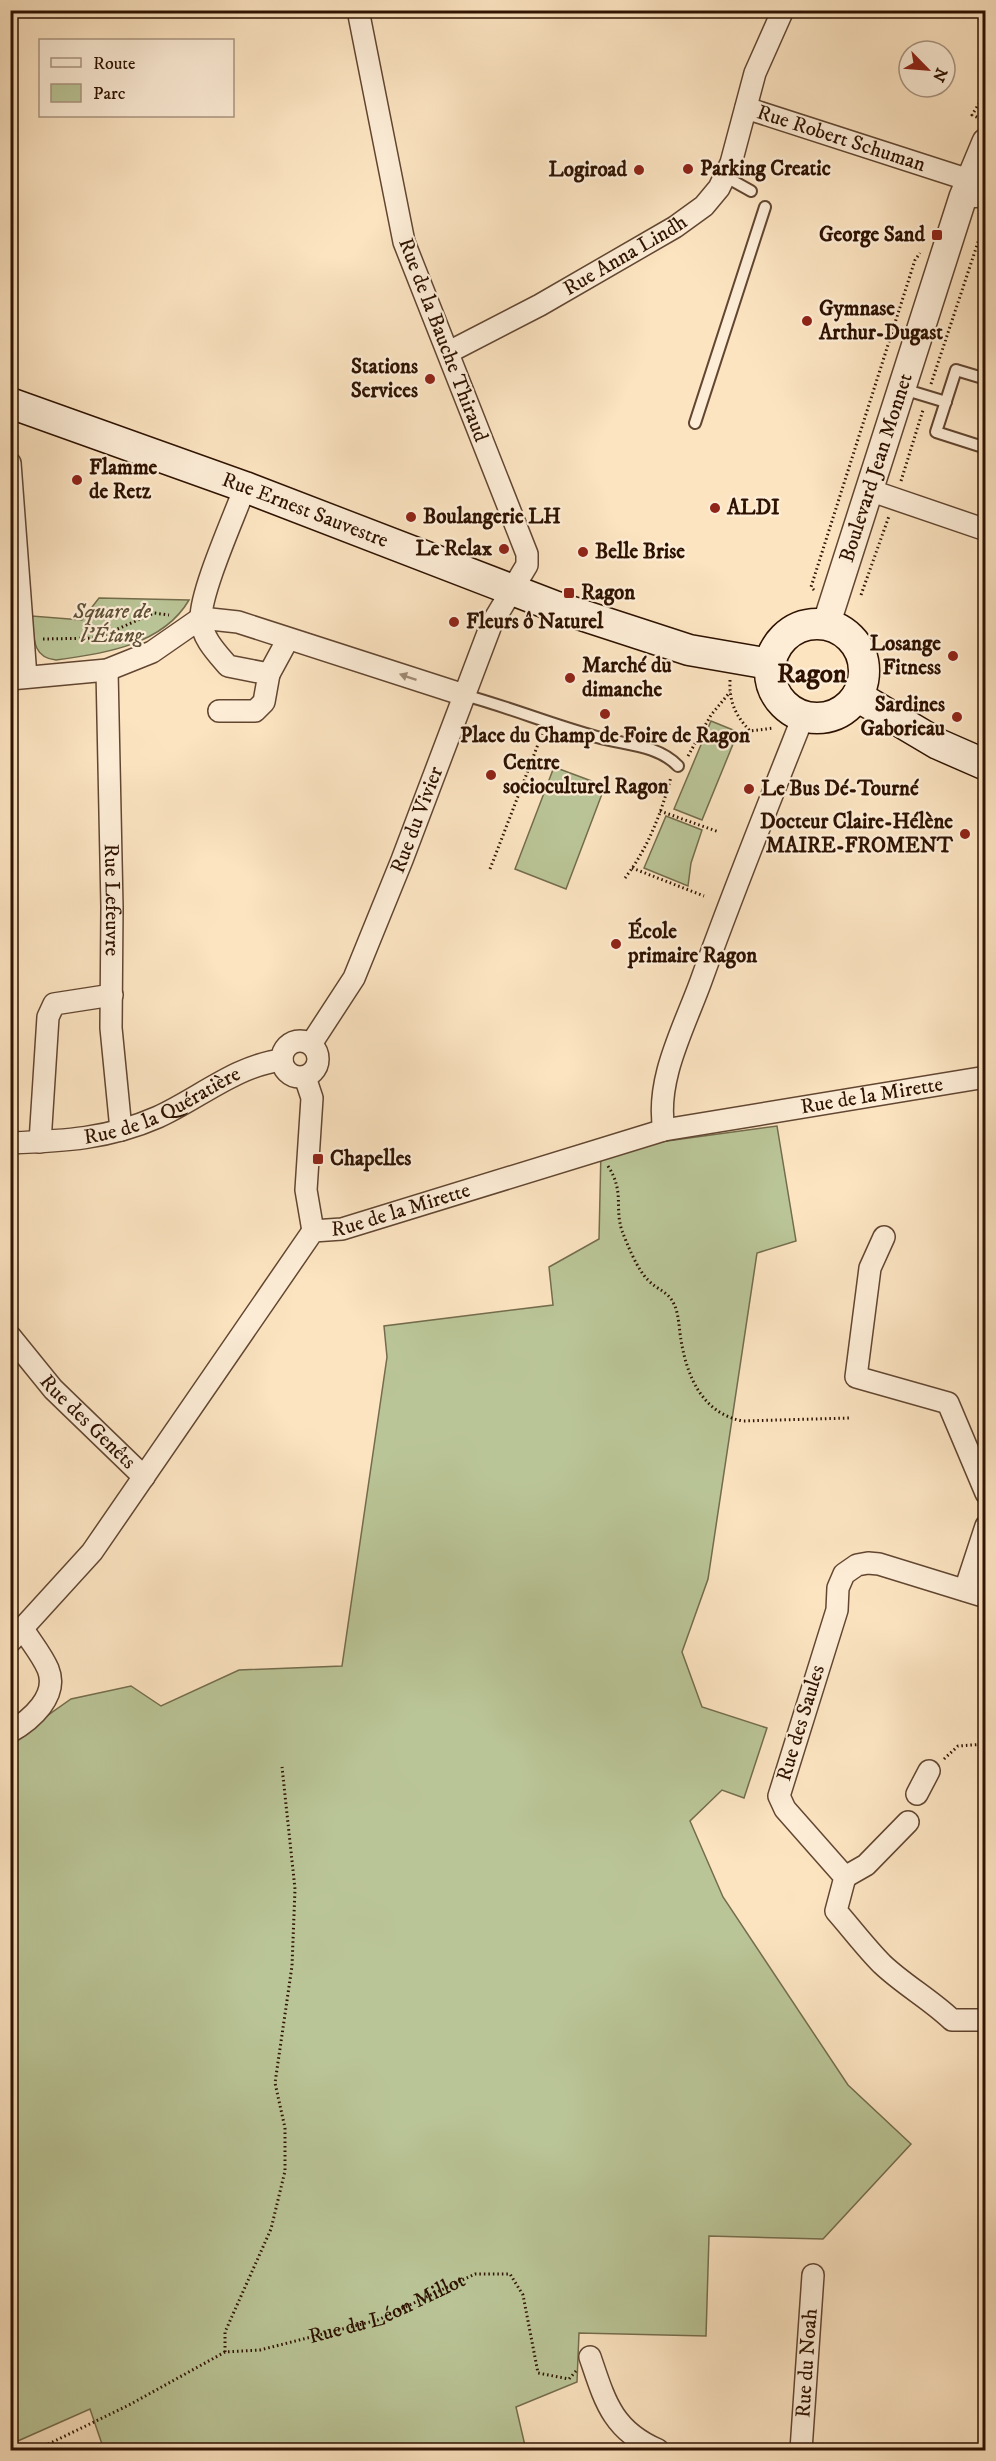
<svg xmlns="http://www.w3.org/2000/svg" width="996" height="2461" font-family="'IM FELL DW Pica',serif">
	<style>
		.green { fill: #bac597; stroke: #746c4c; stroke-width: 1.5 }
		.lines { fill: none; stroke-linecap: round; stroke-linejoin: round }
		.service-casing { stroke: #624631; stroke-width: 14 }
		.minor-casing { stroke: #624631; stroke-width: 24 }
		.tertiary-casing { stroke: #624631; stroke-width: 30 }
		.secondary-casing { stroke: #2e1201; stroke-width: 33 }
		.path { stroke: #2e1201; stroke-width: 3; stroke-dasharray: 1.5 3; stroke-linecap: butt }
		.service { stroke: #fdedd7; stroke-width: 10 }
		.minor { stroke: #fdedd7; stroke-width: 21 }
		.tertiary { stroke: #fdedd7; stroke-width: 27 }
		.secondary { stroke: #fdedd7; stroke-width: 30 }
		.oneway { fill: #a08a77 }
		.poi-dot { fill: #8f2418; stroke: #fdedd7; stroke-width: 2 }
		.labels { text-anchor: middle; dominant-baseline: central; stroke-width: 4.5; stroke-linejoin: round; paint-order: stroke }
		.street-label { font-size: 21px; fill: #2e1201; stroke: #fdedd7 }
		.poi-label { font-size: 21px; font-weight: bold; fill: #2e1201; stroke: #fdedd7; text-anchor: start }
		.park-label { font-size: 21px; font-style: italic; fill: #5f5136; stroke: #fdedd7 }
		.district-label { font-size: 27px; font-weight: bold; fill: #2e1201; stroke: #fdedd7 }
	</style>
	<rect width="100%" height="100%" fill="#fce4c1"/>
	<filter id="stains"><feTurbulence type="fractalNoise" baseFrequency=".00333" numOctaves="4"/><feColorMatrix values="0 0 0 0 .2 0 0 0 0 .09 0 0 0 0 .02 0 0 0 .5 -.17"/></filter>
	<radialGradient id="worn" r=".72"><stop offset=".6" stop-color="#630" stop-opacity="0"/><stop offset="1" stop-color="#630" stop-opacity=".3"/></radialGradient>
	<g class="green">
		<path d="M99,598L189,600C163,645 103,654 56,660C31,658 34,635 32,616L82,620Z"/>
		<polygon points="711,721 738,732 702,820 674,809"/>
		<polygon points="554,767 605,786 566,889 515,869"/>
		<polygon points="666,816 702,830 691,863 688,886 644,868"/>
		<polygon points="777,1126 796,1241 757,1253 708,1579 682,1652 702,1707 767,1728 744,1798 722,1790 690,1821 723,1897 848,2085 911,2144 823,2239 709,2236 706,2336 579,2333 577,2382 516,2407 526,2450 104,2450 90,2409 11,2444 10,1742 71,1699 131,1686 161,1706 239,1670 342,1666 387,1357 384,1326 553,1305 549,1267 599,1239 601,1150"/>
	</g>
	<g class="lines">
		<defs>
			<g id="service">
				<polyline points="726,177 751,191"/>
				<polyline points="986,379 956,370 936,432 986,448"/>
				<polyline points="903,389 946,402"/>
				<polyline points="695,423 765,207"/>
				<path d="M464,695C509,707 552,725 597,737C624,745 657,744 678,766"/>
			</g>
			<g id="minor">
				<path id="s2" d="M746,108L969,180"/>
				<polyline points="963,197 986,196"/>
				<path id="s3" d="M449,352L540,305L675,227L704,206L719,188L731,163L755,73L783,10"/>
				<polyline points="10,463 26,677"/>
				<polyline points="869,490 986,530"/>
				<path id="s4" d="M107,670L112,907L111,1028L121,1130"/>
				<polyline points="269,674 288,639"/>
				<polyline points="10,679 107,670 152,652 201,618 238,622 464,695"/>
				<path d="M219,711H255L264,702L269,674L228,666C216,652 202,638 201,619C200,592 235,515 245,487"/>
				<circle cx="300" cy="1059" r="18"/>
				<path id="s5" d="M311,1044L354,978L402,860L491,625L527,565V554L404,242L358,10"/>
				<polyline points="305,1077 312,1098 306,1190 313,1231"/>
				<path d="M664,1130C655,1080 684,1028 701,981C733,892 768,805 803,717"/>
				<polyline points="40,1142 48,1017 54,1004 112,995"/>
				<path id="s6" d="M10,1143C64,1141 108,1139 158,1117C198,1099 237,1065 282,1060"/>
				<polyline points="884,1237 870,1268 856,1377 948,1403 986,1493"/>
				<path id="s7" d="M10,1336L53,1389L144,1477"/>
				<polyline points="965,1590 986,1526"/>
				<path d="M986,1597L879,1564L868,1563L857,1565L844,1574L838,1588L837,1610L779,1796L785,1809L845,1877L836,1911C851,1928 866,1948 882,1964C904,1985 930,1999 952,2020H986"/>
				<path id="s8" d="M10,1642L92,1552L313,1231L342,1229L664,1130L986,1077"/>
				<path d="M10,1732C31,1720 59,1696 48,1669C42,1655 31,1642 23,1629"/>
				<polyline points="917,1794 929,1771"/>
				<polyline points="845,1877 866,1865 908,1822"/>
				<path d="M590,2357C605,2401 612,2430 658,2450"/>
				<path id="s9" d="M801,2450L813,2275"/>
			</g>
			<g id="tertiary">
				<path id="s10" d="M826,625L963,197L986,142"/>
			</g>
			<g id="secondary">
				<path id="s11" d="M10,403L245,487L554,606L689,650L770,664"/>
				<circle cx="817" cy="671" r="47"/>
				<polyline points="857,696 938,744 986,765"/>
			</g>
		</defs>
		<use href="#service" class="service-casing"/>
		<use href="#minor" class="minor-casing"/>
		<use href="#tertiary" class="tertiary-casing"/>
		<use href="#secondary" class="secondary-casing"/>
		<g class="path">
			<polyline points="981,119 972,115 986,92"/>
			<polyline points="979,120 986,108"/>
			<polyline points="931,384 986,218"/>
			<polyline points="901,481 923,410"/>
			<polyline points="814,590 811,587 915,260 920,253"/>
			<polyline points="861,595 889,516"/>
			<polyline points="43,639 97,638 154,613 169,615"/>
			<path d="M730,680C729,701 735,715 750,731L774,728"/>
			<polyline points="688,756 711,715 730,692"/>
			<polyline points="660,811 719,832"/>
			<polyline points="632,868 704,896"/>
			<polyline points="490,869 542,734"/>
			<path d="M625,878C648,848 661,814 671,777"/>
			<path d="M608,1166C625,1193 614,1206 622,1231C628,1246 637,1269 648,1280C657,1290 668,1291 674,1304C679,1314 679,1329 681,1340C687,1377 703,1414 743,1421L849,1418"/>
			<polyline points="944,1759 958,1746 986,1744"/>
			<polyline points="225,2352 225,2332 271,2229 285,2171 285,2128 275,2083 292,1966 295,1889 282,1767"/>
			<path id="s1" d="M36,2450L129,2405L225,2352L260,2350L378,2320L475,2274H510L523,2295L538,2373L569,2379L576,2371"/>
		</g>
		<use href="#service" class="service"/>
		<use href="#minor" class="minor"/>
		<use href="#tertiary" class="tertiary"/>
		<use href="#secondary" class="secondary"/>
	</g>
	<defs><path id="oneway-solid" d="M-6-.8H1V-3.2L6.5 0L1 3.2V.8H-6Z" transform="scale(1.5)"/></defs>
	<use class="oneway" href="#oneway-solid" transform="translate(408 677) rotate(-161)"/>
	<g class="poi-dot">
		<circle cx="688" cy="169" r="6"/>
		<circle cx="639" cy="170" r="6"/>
		<rect x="931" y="229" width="12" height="12" rx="3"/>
		<circle cx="807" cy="321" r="6"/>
		<circle cx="430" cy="379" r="6"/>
		<circle cx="77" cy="480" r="6"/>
		<circle cx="715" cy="508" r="6"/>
		<circle cx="411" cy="517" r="6"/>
		<circle cx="504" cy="549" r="6"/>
		<circle cx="583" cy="552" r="6"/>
		<rect x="563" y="587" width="12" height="12" rx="3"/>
		<circle cx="454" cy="622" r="6"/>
		<circle cx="953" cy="656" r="6"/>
		<circle cx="570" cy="678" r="6"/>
		<circle cx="605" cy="714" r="6"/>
		<circle cx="957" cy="717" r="6"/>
		<circle cx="491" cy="775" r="6"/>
		<circle cx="749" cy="789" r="6"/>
		<circle cx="965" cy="834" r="6"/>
		<circle cx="616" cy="944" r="6"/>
		<rect x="312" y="1153" width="12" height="12" rx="3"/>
	</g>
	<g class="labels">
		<g class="street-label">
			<text stroke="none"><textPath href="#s2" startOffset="100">Rue Robert Schuman</textPath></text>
			<text stroke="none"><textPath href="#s3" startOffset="201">Rue Anna Lindh</textPath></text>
			<text transform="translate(443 340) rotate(69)">Rue de la Bauche Thiraud</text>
			<text stroke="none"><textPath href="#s10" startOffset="165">Boulevard Jean Monnet</textPath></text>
			<text stroke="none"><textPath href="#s11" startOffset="314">Rue Ernest Sauvestre</textPath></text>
			<text stroke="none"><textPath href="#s5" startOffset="249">Rue du Vivier</textPath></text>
			<text stroke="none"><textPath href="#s4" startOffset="230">Rue Lefeuvre</textPath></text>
			<text stroke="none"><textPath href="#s8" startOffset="1088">Rue de la Mirette</textPath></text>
			<text stroke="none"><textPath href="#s6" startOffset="159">Rue de la Quératière</textPath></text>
			<text stroke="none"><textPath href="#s8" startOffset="602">Rue de la Mirette</textPath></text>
			<text stroke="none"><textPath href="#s7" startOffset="116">Rue des Genêts</textPath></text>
			<text transform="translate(801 1723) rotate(-73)">Rue des Saules</text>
			<text stroke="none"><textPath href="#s1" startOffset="382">Rue du Léon Millot</textPath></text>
			<text stroke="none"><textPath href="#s9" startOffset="87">Rue du Noah</textPath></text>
		</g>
		<g class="poi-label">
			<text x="700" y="169">Parking Creatic</text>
			<text x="627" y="170" text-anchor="end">Logiroad</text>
			<text x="925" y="235" text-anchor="end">George Sand</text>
			<text x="819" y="309">Gymnase<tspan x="819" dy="24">Arthur-Dugast</tspan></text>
			<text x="418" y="367" text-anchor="end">Stations<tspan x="418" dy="24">Services</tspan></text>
			<text x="89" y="468">Flamme<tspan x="89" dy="24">de Retz</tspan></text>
			<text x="727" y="508">ALDI</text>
			<text x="423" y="517">Boulangerie LH</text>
			<text x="492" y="549" text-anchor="end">Le Relax</text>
			<text x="595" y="552">Belle Brise</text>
			<text x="581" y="593">Ragon</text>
			<text x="466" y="622">Fleurs ô Naturel</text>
			<text x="941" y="644" text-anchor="end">Losange<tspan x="941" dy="24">Fitness</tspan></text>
			<text x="582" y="666">Marché du<tspan x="582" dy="24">dimanche</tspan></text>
			<text x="945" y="705" text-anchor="end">Sardines<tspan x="945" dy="24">Gaborieau</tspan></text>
			<text x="605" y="736" text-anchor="middle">Place du Champ de Foire de Ragon</text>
			<text x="503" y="763">Centre<tspan x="503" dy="24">socioculturel Ragon</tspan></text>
			<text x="761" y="789">Le Bus Dé-Tourné</text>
			<text x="953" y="822" text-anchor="end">Docteur Claire-Hélène<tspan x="953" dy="24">MAIRE-FROMENT</tspan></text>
			<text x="628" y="932">École<tspan x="628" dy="24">primaire Ragon</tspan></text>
			<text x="330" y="1159">Chapelles</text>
		</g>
		<g class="park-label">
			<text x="112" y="612">Square de<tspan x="112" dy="24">l'Étang</tspan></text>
		</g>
		<g class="district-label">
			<text x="812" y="674">Ragon</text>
		</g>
	</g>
	<rect width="996" height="2461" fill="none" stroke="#fce4c1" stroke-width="36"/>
	<rect x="12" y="12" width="972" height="2437" fill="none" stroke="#2e1201" stroke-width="3"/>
	<rect x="18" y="18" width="960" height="2425" fill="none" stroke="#2e1201" stroke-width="1.5"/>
	<rect x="39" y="39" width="195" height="78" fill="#fdedd7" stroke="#aa9581" stroke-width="1.5"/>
	<rect x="51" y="58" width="30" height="9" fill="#fdedd7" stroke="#aa9581" stroke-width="1.5"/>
	<text x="93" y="69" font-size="18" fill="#2e1201">Route</text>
	<rect x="51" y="84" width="30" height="18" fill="#bac597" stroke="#aa9581" stroke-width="1.5"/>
	<text x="93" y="99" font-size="18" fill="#2e1201">Parc</text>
	<g transform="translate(927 69) rotate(115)"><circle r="28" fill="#fdedd7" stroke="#aa9581" stroke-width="1.5"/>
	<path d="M0-4.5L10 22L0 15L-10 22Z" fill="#8f2418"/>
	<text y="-9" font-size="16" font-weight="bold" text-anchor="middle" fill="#2e1201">N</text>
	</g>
	<rect width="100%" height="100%" filter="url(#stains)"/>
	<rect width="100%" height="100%" fill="url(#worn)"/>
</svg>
